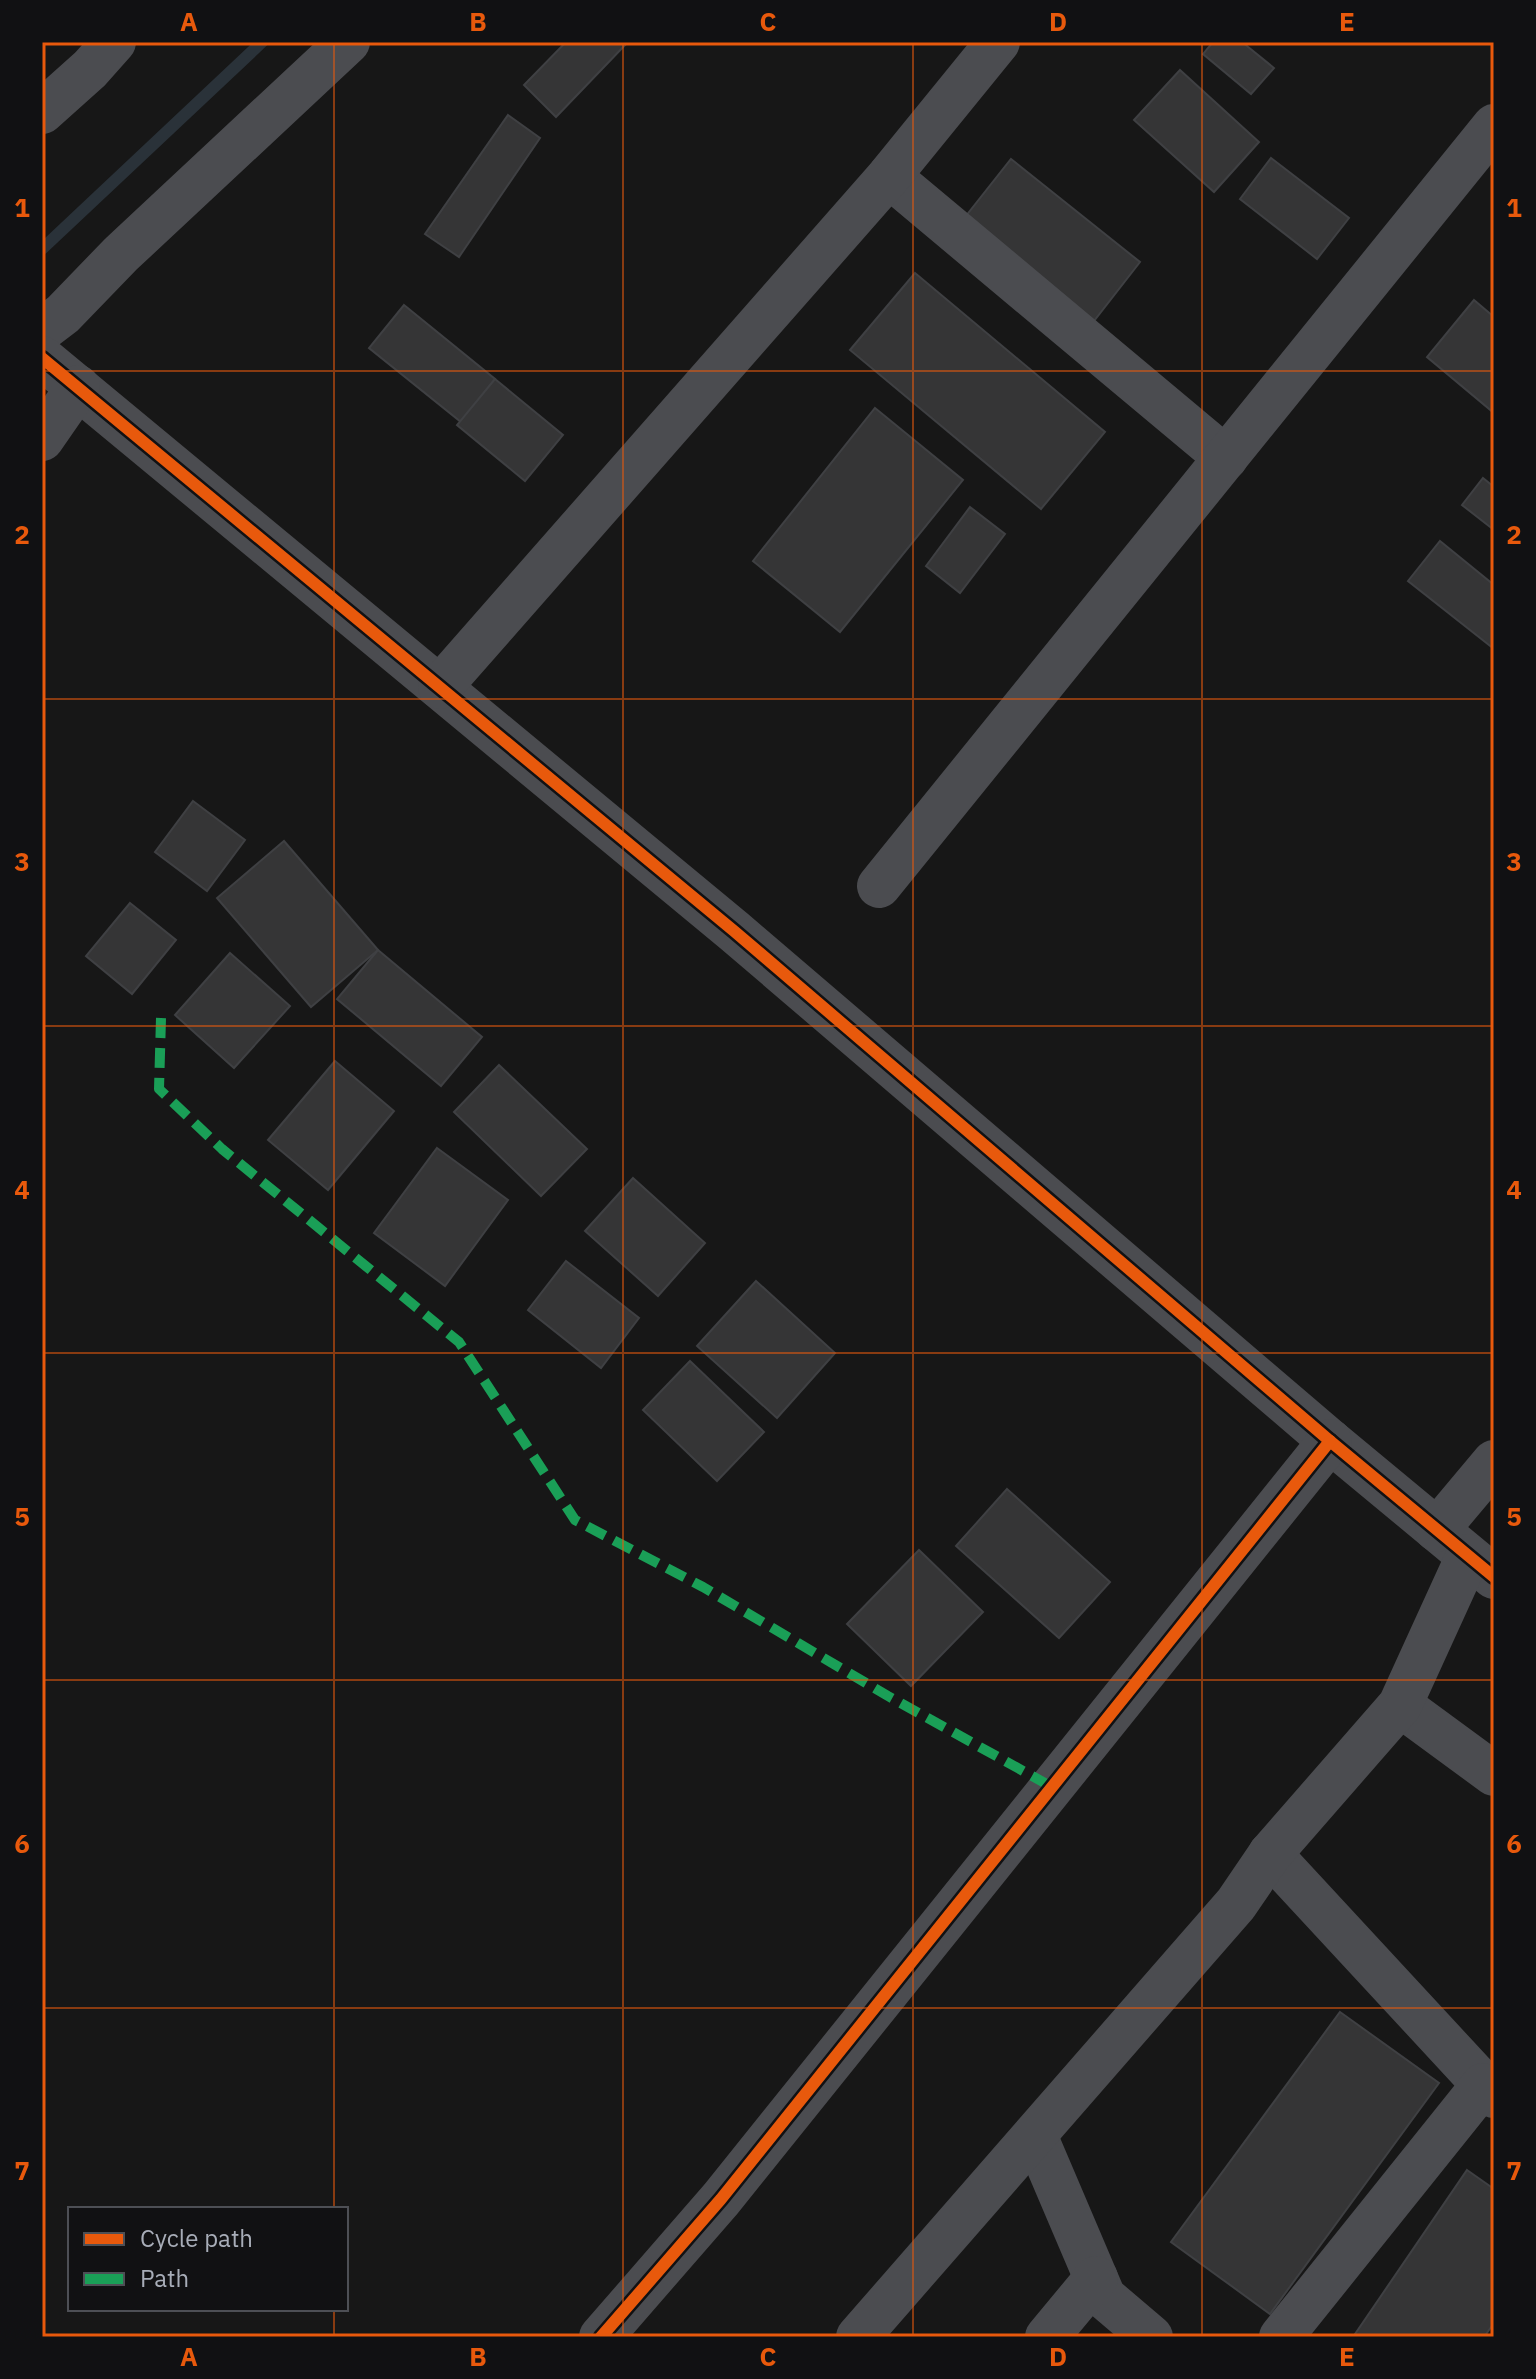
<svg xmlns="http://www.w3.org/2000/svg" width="1536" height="2379" font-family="'IBM Plex Sans',sans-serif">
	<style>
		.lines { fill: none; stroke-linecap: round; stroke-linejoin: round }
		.stream { stroke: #2a3239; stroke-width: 12 }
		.building { fill: #353536; stroke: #3f4043; stroke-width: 2 }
		.minor { stroke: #4b4c50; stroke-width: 44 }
		.quiet { stroke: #1a9f57; stroke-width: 10; stroke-dasharray: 20 10; stroke-linecap: butt }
		.cycleway-casing { stroke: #111113; stroke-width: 17 }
		.cycleway { stroke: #e8590c; stroke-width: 12 }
		.grid { fill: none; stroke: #e8590c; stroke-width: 2; stroke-opacity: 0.55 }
		.neatline { fill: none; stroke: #e8590c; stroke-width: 3 }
		.grid-label { font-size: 26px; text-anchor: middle; font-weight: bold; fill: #e8590c }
	</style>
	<rect width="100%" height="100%" fill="#171717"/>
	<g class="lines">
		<polyline class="stream" points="42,249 262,42"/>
	</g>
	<g class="building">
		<polygon points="566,42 628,42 556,117 524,85"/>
		<polygon points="1213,42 1242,42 1274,68 1251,94 1203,54"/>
		<polygon points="1180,70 1259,142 1214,192 1134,120"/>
		<polygon points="508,115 540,138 459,257 425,234"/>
		<polygon points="1271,158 1349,218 1317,259 1240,199"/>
		<polygon points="1011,159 1140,262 1083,335 954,231"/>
		<polygon points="915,273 1105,432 1041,509 850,350"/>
		<polygon points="1474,300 1494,317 1494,413 1427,357"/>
		<polygon points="404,305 495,379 461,422 369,348"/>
		<polygon points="495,379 563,435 525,481 457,425"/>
		<polygon points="875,408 963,480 840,632 753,561"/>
		<polygon points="1483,478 1494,487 1494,530 1462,505"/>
		<polygon points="970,507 1005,534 960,593 926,566"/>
		<polygon points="1440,541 1494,585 1494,649 1408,581"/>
		<polygon points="193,801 245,840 207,891 155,852"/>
		<polygon points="284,841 378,950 311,1007 217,898"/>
		<polygon points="130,903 176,940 132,994 86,956"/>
		<polygon points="378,950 482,1037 441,1086 337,999"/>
		<polygon points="230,953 290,1006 234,1068 175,1015"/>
		<polygon points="335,1061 394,1111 328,1190 268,1140"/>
		<polygon points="499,1065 587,1149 541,1196 454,1112"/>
		<polygon points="437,1148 508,1200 445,1286 374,1233"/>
		<polygon points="633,1178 705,1243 658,1296 585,1231"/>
		<polygon points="566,1261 639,1318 601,1368 528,1310"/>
		<polygon points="756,1281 835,1353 777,1418 697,1346"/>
		<polygon points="690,1361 764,1432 717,1481 643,1410"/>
		<polygon points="1007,1489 1110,1582 1059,1638 956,1546"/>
		<polygon points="919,1550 983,1612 911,1686 847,1624"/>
		<polygon points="1340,2012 1439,2083 1270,2314 1171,2242"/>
		<polygon points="1467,2170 1494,2189 1494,2323 1484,2337 1353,2337"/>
	</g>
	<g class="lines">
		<g class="minor">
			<polyline points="42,112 90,69 114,42"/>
			<polyline points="889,176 1226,458"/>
			<polyline points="42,330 63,314 121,254 348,42"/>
			<polyline points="42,358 734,931 1330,1441 1494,1577"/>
			<polyline points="42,439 78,387"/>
			<polyline points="440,687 889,176 998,42"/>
			<polyline points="879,886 1494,126"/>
			<polyline points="1437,1530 1494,1462"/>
			<polyline points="1400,1705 1494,1774"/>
			<polyline points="1270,1854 1494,2096"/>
			<polyline points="1035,2135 1104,2297 1151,2337"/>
			<polyline points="601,2337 721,2199 1330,1441"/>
			<polyline points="858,2337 1236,1904 1270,1854 1400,1705 1468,1556"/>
			<polyline points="1047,2337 1096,2278"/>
			<polyline points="1281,2337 1483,2085"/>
		</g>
		<polyline class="quiet" points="161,1018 159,1089 222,1149 459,1342 575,1520 703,1587 888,1696 1052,1787"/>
		<defs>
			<g id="cycleway">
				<polyline points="42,358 734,931 1330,1441 1494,1577"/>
				<polyline points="601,2337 721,2199 1330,1441"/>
			</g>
		</defs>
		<use href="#cycleway" class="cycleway-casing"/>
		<use href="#cycleway" class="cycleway"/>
	</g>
	<path class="grid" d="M334,42V2209M623,42V2337M913,42V2337M1202,42V2337M42,371H1494M42,699H1494M42,1026H1494M42,1353H1494M42,1680H1494M42,2008H1494M334,2309V2337"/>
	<rect width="1536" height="2379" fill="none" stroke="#111113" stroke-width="88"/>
	<rect x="68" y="2207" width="280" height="104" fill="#111113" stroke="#4d4f55" stroke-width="2"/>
	<rect x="84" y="2233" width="40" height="12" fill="#e8590c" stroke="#4d4f55" stroke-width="2"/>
	<text x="140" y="2247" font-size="24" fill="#a8adb8">Cycle path</text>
	<rect x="84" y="2273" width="40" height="12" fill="#1a9f57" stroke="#4d4f55" stroke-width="2"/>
	<text x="140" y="2287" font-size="24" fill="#a8adb8">Path</text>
	<rect x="44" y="44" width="1448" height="2291" class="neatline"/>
	<g class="grid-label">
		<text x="189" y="31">A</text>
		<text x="478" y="31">B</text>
		<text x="768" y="31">C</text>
		<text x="1058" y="31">D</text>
		<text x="1347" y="31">E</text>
		<text x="22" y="217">1</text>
		<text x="1514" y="217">1</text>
		<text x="22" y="544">2</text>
		<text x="1514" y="544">2</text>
		<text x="22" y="871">3</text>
		<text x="1514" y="871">3</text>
		<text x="22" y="1199">4</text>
		<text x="1514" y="1199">4</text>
		<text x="22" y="1526">5</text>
		<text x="1514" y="1526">5</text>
		<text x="22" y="1853">6</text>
		<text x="1514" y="1853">6</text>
		<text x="22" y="2180">7</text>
		<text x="1514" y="2180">7</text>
		<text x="189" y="2366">A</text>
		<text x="478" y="2366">B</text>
		<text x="768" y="2366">C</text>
		<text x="1058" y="2366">D</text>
		<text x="1347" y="2366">E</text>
	</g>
</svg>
